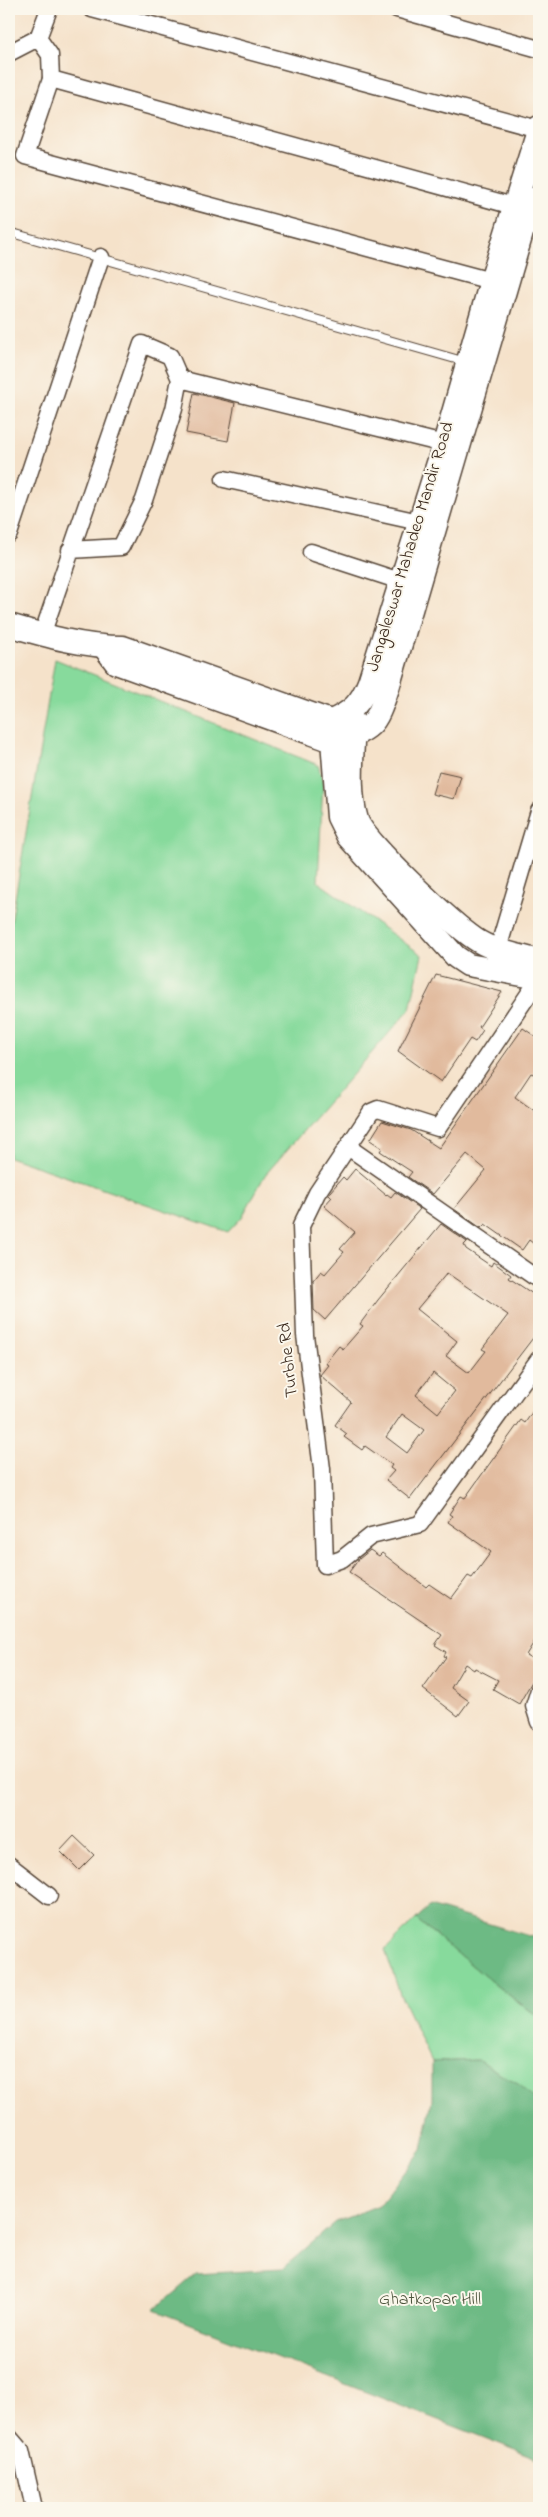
<svg xmlns="http://www.w3.org/2000/svg" width="548" height="2517" font-family="'Indie Flower',sans-serif">
	<style>
		.green { fill: #87da9c; stroke: #61825d }
		.forest { fill: #6dba84; stroke: #547251 }
		.building { fill: #e1ba9d; fill-rule: evenodd }
		.lines { fill: none; stroke-linecap: round; stroke-linejoin: round }
		.lane-casing { stroke: #574638; stroke-width: 10 }
		.street-casing { stroke: #574638; stroke-width: 19 }
		.secondary-casing { stroke: #574638; stroke-width: 25 }
		.lane { stroke: #fff; stroke-width: 8 }
		.street { stroke: #fff; stroke-width: 16 }
		.secondary { stroke: #fff; stroke-width: 22 }
		.labels { text-anchor: middle; dominant-baseline: central; stroke-width: 4; stroke-linejoin: round; paint-order: stroke }
		.street-label { font-size: 18px; fill: #3b2a1e; stroke: #fbf7ec }
		.park-label { font-size: 18px; fill: #4e563e; stroke: #fbf7ec }
	</style>
	<rect width="100%" height="100%" fill="#fbf7ec"/>
	<filter id="ink" filterUnits="userSpaceOnUse"><feTurbulence type="fractalNoise" baseFrequency=".02" numOctaves="2"/><feDisplacementMap in="SourceGraphic" scale="10" xChannelSelector="R" yChannelSelector="G"/><feConvolveMatrix kernelMatrix="1 2 1 2 8 2 1 2 1" color-interpolation-filters="sRGB"/></filter>
	<filter id="wash" filterUnits="userSpaceOnUse"><feTurbulence type="fractalNoise" baseFrequency=".0096" numOctaves="4" result="noise"/><feDisplacementMap in="SourceGraphic" scale="20" xChannelSelector="R" yChannelSelector="G"/><feGaussianBlur stdDeviation="1.12" result="paint"/><feColorMatrix in="noise" values="0 0 0 0 0 0 0 0 0 0 0 0 0 0 0 0 0 1.4 0 .05"/><feComposite in="paint" operator="in"/></filter>
	<g filter="url(#wash)">
		<rect width="100%" height="100%" fill="#f5e2ca"/>
		<g class="green">
			<polygon points="55,659 318,765 323,782 318,882 422,955 410,1009 265,1175 242,1217 228,1232 9,1157 9,935"/>
			<polygon points="416,1919 498,1987 539,2017 539,2103 521,2086 478,2060 432,2062 400,1994 385,1950"/>
		</g>
		<g class="forest">
			<polygon points="430,1906 539,1939 539,2017 498,1987 416,1919"/>
			<polygon points="478,2060 521,2086 539,2103 539,2459 154,2310 196,2274 282,2269 336,2222 379,2205 422,2150 432,2100 432,2062"/>
		</g>
		<g id="blocks">
			<g class="building">
				<polygon points="194,393 235,403 228,441 186,433"/>
				<polygon points="439,771 461,776 454,799 432,794"/>
				<polygon points="436,975 502,992 479,1027 483,1030 475,1042 470,1039 441,1082 398,1051"/>
				<polygon points="523,1028 539,1039 539,1066 533,1074 531,1073 515,1097 539,1114 539,1237 534,1244 529,1240 522,1250 485,1224 481,1228 454,1209 486,1170 467,1154 433,1194 408,1177 412,1172 380,1151 382,1148 370,1140 382,1121 411,1130 439,1148"/>
				<polygon points="355,1169 386,1195 387,1194 391,1197 395,1192 420,1209 325,1320 314,1310 313,1281 321,1271 325,1274 344,1252 340,1249 355,1232 324,1206 332,1197 329,1194 330,1192 343,1177 346,1180"/>
				<path d="M441,1224L467,1242L464,1245L466,1249L491,1266L493,1262L511,1275L509,1278L539,1298V1330L410,1499L386,1480L394,1471L390,1468L392,1465L365,1446L362,1450L344,1437L347,1434L335,1425L351,1402L320,1375L328,1365L325,1363L339,1346L343,1349L363,1326L360,1324L378,1300ZM447,1273L508,1315L482,1349L486,1351L469,1373L446,1356L457,1341L417,1309ZM433,1373L455,1391L438,1413L416,1395ZM402,1414L424,1430L407,1453L386,1437Z"/>
				<polygon points="539,1402 539,1634 526,1655 539,1663 539,1669 519,1704 493,1689 498,1680 475,1668 474,1670 465,1664 451,1688 469,1701 458,1716 423,1689 446,1657 444,1656 446,1652 435,1645 442,1635 349,1572 359,1559 370,1550 379,1556 382,1553 426,1587 429,1584 451,1599 468,1576 472,1578 491,1552 448,1522 452,1516 449,1514 461,1496 465,1498 521,1420 525,1423"/>
				<polygon points="74,1836 94,1855 79,1870 60,1851"/>
			</g>
		</g>
	</g>
	<g filter="url(#ink)">
		<use href="#blocks" fill-opacity="0" stroke="#574638" stroke-width="1"/>
		<g class="lines">
			<defs>
				<polyline id="lane" points="9,232 466,362"/>
				<g id="street">
					<polyline points="92,9 538,129"/>
					<polyline points="397,9 539,49"/>
					<polyline points="38,38 50,55 51,79 524,209"/>
					<polyline points="9,53 38,38 49,9"/>
					<polyline points="51,79 25,156 491,281"/>
					<polyline points="180,379 444,444"/>
					<polyline points="224,479 419,522"/>
					<polyline points="9,534 101,257"/>
					<polyline points="311,552 400,581"/>
					<polyline points="42,635 142,344 170,356 180,379 174,409 144,500 121,547 70,550"/>
					<polyline points="495,959 539,811"/>
					<polyline points="539,979 438,1128 378,1109 371,1112 317,1193 301,1226 305,1335 322,1469 325,1565 342,1559 371,1536 420,1524 539,1359"/>
					<polyline points="348,1147 539,1280"/>
					<polyline points="539,1690 534,1706 539,1722"/>
					<polyline points="9,1865 49,1896"/>
					<polyline points="9,2437 21,2451 34,2508"/>
				</g>
				<g id="secondary">
					<path d="M9,625C46,636 84,647 123,647L331,721C352,712 361,703 369,682L444,444L491,281L539,127"/>
					<path d="M104,647L116,663L332,741C372,731 375,727 388,688L532,199"/>
					<path d="M354,722C353,754 348,790 357,820C364,842 453,924 475,939C492,951 519,955 539,961"/>
					<polyline points="331,727 338,817 348,837 456,957 468,965 539,978"/>
				</g>
			</defs>
			<use href="#lane" class="lane-casing"/>
			<use href="#street" class="street-casing"/>
			<use href="#secondary" class="secondary-casing"/>
			<use href="#lane" class="lane"/>
			<use href="#street" class="street"/>
			<use href="#secondary" class="secondary"/>
		</g>
	</g>
	<g class="labels">
		<g class="street-label">
			<text transform="translate(411 547) rotate(-73)">Jangaleswar Mahadeo Mandir Road</text>
			<text transform="translate(289 1360) rotate(-96)">Turbhe Rd</text>
		</g>
		<g class="park-label">
			<text x="430" y="2300">Ghatkopar Hill</text>
		</g>
	</g>
	<rect width="548" height="2517" fill="none" stroke="#fbf7ec" stroke-width="30"/>
</svg>
